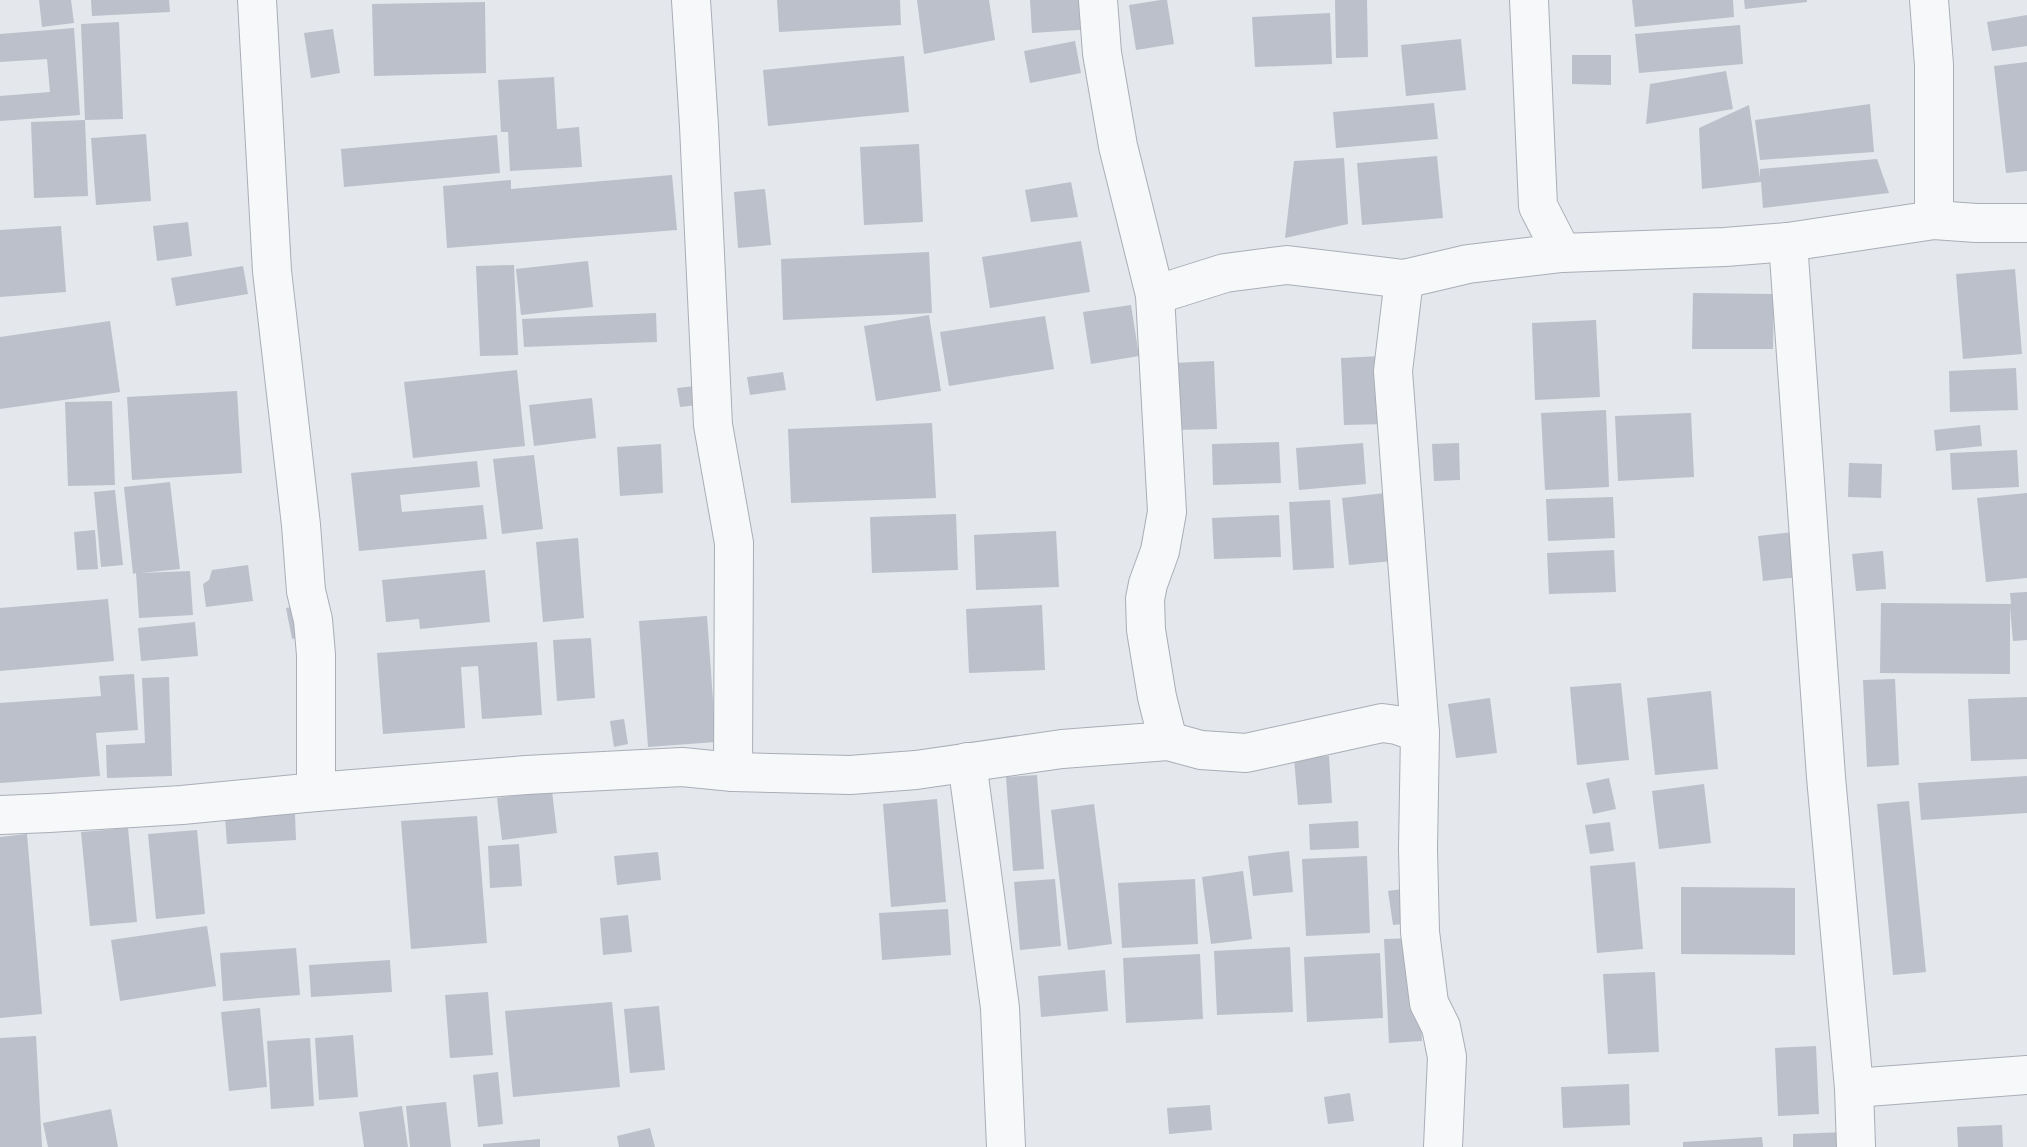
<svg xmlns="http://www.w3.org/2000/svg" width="2027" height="1147" font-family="Montserrat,sans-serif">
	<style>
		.building { fill: #bbc0ca }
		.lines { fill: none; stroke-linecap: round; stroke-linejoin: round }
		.minor-casing { stroke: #a9aeb7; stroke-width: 40 }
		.minor { stroke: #f7f8fa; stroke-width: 38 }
	</style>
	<rect width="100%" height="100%" fill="#e4e7ec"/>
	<g class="building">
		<polygon points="39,0 71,0 74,23 42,27"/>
		<polygon points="91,0 169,0 170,12 92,16"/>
		<polygon points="777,0 900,0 901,25 779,32"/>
		<polygon points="917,0 989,0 995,40 924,54"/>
		<polygon points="1030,0 1091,0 1093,29 1032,33"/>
		<polygon points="1161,0 1167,0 1174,44 1136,50 1129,5"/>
		<polygon points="1335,0 1367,0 1368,57 1336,58"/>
		<polygon points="1632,0 1733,0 1734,17 1635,27"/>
		<polygon points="1744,0 1807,0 1807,2 1745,9"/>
		<polygon points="485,2 486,73 374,76 372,4"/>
		<polygon points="1330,13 1332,64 1255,67 1252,17"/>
		<polygon points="2027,15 2027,46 1992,51 1987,22"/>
		<polygon points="119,22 123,119 85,120 81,24"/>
		<polygon points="1740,25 1743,64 1639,73 1635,34"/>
		<polygon points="74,28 80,115 0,121 0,96 50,92 47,59 0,62 0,34"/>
		<polygon points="333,29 340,73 311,78 304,33"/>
		<polygon points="1461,39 1466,90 1406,96 1401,45"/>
		<polygon points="1075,41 1081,73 1030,83 1024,51"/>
		<polygon points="1572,55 1611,55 1611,85 1572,84"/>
		<polygon points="904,56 909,112 768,126 763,70"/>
		<polygon points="2027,62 2027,171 2006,173 1994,66"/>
		<polygon points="1726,71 1733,109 1646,124 1650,84"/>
		<polygon points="554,77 557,129 579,127 582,167 510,171 508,132 501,132 498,80"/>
		<polygon points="1434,103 1438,139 1336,148 1333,112"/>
		<polygon points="1870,104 1874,152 1760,160 1755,120"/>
		<polygon points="1749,105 1760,178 1760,169 1877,159 1889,193 1763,208 1761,182 1702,189 1699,128"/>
		<polygon points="85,120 88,196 34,198 31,122"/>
		<polygon points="146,134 151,201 96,205 91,138"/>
		<polygon points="497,135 500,173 344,187 341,149"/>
		<polygon points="919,144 923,222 864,225 860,147"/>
		<polygon points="1437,156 1443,218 1362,225 1357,163"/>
		<polygon points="1344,158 1348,224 1285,238 1294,161"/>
		<polygon points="672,175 677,230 447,248 443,186 511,180 511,189"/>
		<polygon points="1071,182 1078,217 1031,222 1025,190"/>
		<polygon points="765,189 771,245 738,248 734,192"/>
		<polygon points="188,222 192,256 157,261 153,226"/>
		<polygon points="61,226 66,292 0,297 0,230"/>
		<polygon points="1081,241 1090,292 990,308 982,257"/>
		<polygon points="929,252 932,313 783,320 781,259"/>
		<polygon points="588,261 593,307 521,315 516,269"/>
		<polygon points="514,265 518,355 480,356 476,266"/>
		<polygon points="243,266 248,294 176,306 171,278"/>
		<polygon points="2015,269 2022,354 1963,359 1956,274"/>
		<polygon points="1693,293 1774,294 1773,349 1692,349"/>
		<polygon points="1131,305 1139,356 1091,364 1083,312"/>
		<polygon points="656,313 657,342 524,347 522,319"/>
		<polygon points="929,315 941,391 876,401 864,326"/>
		<polygon points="1045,316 1054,369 949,386 940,332"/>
		<polygon points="1596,320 1600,397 1535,400 1532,323"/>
		<polygon points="110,321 120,392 0,409 0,337"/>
		<polygon points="1382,356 1385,424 1344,425 1341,358"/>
		<polygon points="1214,361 1217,429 1176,430 1173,363"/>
		<polygon points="2016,368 2018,410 1950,412 1949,371"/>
		<polygon points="517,370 525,446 413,458 404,382"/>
		<polygon points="783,372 786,390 750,395 747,377"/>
		<polygon points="705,385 707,404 680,407 677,388"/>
		<polygon points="237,391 242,473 132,480 127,397"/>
		<polygon points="592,398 596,438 534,446 529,405"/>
		<polygon points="112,401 115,485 68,486 65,402"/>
		<polygon points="1606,410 1609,487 1545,490 1541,413"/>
		<polygon points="1691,413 1694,477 1618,481 1615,416"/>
		<polygon points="932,423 936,498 791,503 788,429"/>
		<polygon points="1980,425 1982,446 1936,451 1934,430"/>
		<polygon points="1279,442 1281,483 1213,485 1212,444"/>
		<polygon points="1363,443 1366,484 1299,490 1296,448"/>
		<polygon points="1459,443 1460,480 1434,481 1432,444"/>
		<polygon points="661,444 663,493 620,496 617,447"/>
		<polygon points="2017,450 2019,487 1952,490 1950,453"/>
		<polygon points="534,455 543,529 502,534 493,459"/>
		<polygon points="477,461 480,487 400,495 402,512 483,505 487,539 359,551 351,473"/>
		<polygon points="1849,463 1882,464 1881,498 1848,497"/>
		<polygon points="170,482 180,569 141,573 190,571 193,615 139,618 136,573 133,574 124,487"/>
		<polygon points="115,490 123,565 101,567 94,492"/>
		<polygon points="1385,493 1393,561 1349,565 1342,498"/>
		<polygon points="2027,493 2027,578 1986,582 1977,498"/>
		<polygon points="1613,497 1615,538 1548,541 1546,499"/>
		<polygon points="1330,500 1334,568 1293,570 1289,502"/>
		<polygon points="956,514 958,570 872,573 870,517"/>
		<polygon points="1279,515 1281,557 1214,559 1212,518"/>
		<polygon points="95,530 98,569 77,570 74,532"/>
		<polygon points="1056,531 1059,587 976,590 974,535"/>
		<polygon points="1803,531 1808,576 1763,581 1758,536"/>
		<polygon points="578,538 584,618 543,622 536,542"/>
		<polygon points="1614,550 1616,592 1549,594 1547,553"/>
		<polygon points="1883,551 1886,589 1856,591 1852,554"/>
		<polygon points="248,565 253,601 206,607 203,584 209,580 212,570"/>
		<polygon points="485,570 490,622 420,629 419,619 386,622 382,580"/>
		<polygon points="2027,592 2027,640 2013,641 2010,607 2010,674 1880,673 1881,603 2011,604 2010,593"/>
		<polygon points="108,599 114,661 0,671 0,608"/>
		<polygon points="303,605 308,636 292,639 286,608"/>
		<polygon points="1042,605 1045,670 969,673 966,609"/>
		<polygon points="707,616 716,742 648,747 639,621"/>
		<polygon points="195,622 198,656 141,661 138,628"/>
		<polygon points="591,638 595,698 557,701 553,640"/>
		<polygon points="537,642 542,715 482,719 478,666 461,667 465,728 383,734 377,653"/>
		<polygon points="134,674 138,730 96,733 100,776 0,783 0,703 101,696 99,676"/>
		<polygon points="169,677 172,776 107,778 106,745 145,743 142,678"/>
		<polygon points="1895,679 1899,765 1867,767 1863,680"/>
		<polygon points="1621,683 1629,760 1577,765 1570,687"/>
		<polygon points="1711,691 1718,769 1655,775 1647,698"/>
		<polygon points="2027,697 2027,759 1971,761 1968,699"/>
		<polygon points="1490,698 1497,753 1456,758 1448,704"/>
		<polygon points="624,719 628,744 614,747 610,721"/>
		<polygon points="1329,756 1332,803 1298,805 1294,758"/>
		<polygon points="1037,775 1044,869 1013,871 1006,777"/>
		<polygon points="2027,776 2027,813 1921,820 1918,783"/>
		<polygon points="1609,778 1616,809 1593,814 1586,783"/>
		<polygon points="1704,784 1711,843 1659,849 1652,791"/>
		<polygon points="552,791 557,833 502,840 497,798"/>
		<polygon points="937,799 946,902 891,907 883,804"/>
		<polygon points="1909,801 1926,972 1893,975 1877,804"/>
		<polygon points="1094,804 1112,944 1068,950 1051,810"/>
		<polygon points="295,814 296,840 227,844 225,818"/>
		<polygon points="477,816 487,943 411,949 401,821"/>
		<polygon points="1358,821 1359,848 1310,850 1309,824"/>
		<polygon points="1610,822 1614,851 1590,854 1585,825"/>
		<polygon points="128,828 137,922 90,926 81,832"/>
		<polygon points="197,830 205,914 156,919 148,834"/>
		<polygon points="27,834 42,1014 0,1018 0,837"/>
		<polygon points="519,844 522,886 490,888 488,846"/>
		<polygon points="1289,851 1293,892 1253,896 1248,856"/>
		<polygon points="658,852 661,880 617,885 614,856"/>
		<polygon points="1367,856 1370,933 1306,936 1302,859"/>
		<polygon points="1635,862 1643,949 1597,953 1590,866"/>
		<polygon points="1243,871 1252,939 1211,944 1202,877"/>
		<polygon points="1055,879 1061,946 1020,950 1014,882"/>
		<polygon points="1195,879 1198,944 1122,948 1118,883"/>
		<polygon points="1681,887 1795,888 1795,955 1681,954"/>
		<polygon points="1409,888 1413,923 1393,925 1388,891"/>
		<polygon points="948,909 951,955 882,960 879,913"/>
		<polygon points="628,915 632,952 603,955 600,918"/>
		<polygon points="207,926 216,986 120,1001 111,940"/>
		<polygon points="1417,938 1422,1041 1389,1043 1384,939"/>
		<polygon points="1290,947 1293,1012 1217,1015 1214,951"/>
		<polygon points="296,948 300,995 223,1001 220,953"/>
		<polygon points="1380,953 1383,1018 1307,1022 1304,957"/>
		<polygon points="1200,954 1203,1019 1126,1023 1123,958"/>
		<polygon points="390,960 392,992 311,997 309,965"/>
		<polygon points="1105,970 1108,1011 1041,1017 1038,976"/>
		<polygon points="1655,972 1659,1052 1608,1054 1603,974"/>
		<polygon points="488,992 493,1055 450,1058 445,995"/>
		<polygon points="612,1002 620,1087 513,1097 505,1011"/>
		<polygon points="659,1006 665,1070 630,1073 624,1009"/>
		<polygon points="260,1008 267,1087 229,1091 221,1012"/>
		<polygon points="353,1035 358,1097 319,1100 315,1038"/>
		<polygon points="36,1036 42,1147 0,1147 0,1038"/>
		<polygon points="310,1038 314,1106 271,1109 267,1041"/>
		<polygon points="1816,1046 1819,1114 1778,1116 1775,1048"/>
		<polygon points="498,1072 503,1124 478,1127 473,1075"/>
		<polygon points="1629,1084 1630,1125 1563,1128 1561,1087"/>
		<polygon points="1350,1093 1354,1121 1328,1124 1324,1097"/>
		<polygon points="446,1102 451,1147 410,1147 406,1106"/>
		<polygon points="1210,1105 1212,1130 1169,1134 1167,1108"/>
		<polygon points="402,1106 408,1147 364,1147 359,1112"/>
		<polygon points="111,1109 118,1147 48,1147 43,1123"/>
		<polygon points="2002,1125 2003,1147 1958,1147 1957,1127"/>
		<polygon points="650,1128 655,1147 619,1147 617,1136"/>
		<polygon points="1847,1132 1848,1147 1793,1147 1793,1134"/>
		<polygon points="1762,1137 1763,1147 1683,1147 1683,1142"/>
		<polygon points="540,1139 540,1147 483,1147 483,1144"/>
	</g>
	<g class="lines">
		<defs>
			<g id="minor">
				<polyline points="257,0 272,271 301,525 306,591 313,620 316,655 316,792"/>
				<polyline points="691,0 699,126 713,425 734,543 733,772"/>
				<polyline points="1098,0 1102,53 1118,146 1155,295 1167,512 1160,551 1148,584 1145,599 1146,630 1157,697 1168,741"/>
				<polyline points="1529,0 1538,206 1562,253"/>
				<polyline points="1929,0 1934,65 1934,220"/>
				<polyline points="1788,242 1826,777 1854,1088 1856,1147"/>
				<polyline points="1404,279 1393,371 1420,733 1418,849 1420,932 1429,1003 1441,1027 1447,1057 1443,1147"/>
				<polyline points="1155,295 1225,273 1287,265 1404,279 1468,264 1562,253 1725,247 1788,242 1934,220 1976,223 2027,223"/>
				<polyline points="967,762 1000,1008 1006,1147"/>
				<polyline points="0,815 49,813 182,805 316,792 526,775 682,767 733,772 850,775 916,770 1062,749 1168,741 1201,750 1246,753 1382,723 1397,725 1420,733"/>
				<polyline points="1854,1088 2027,1075"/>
			</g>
		</defs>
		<use href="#minor" class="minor-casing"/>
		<use href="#minor" class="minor"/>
	</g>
</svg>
